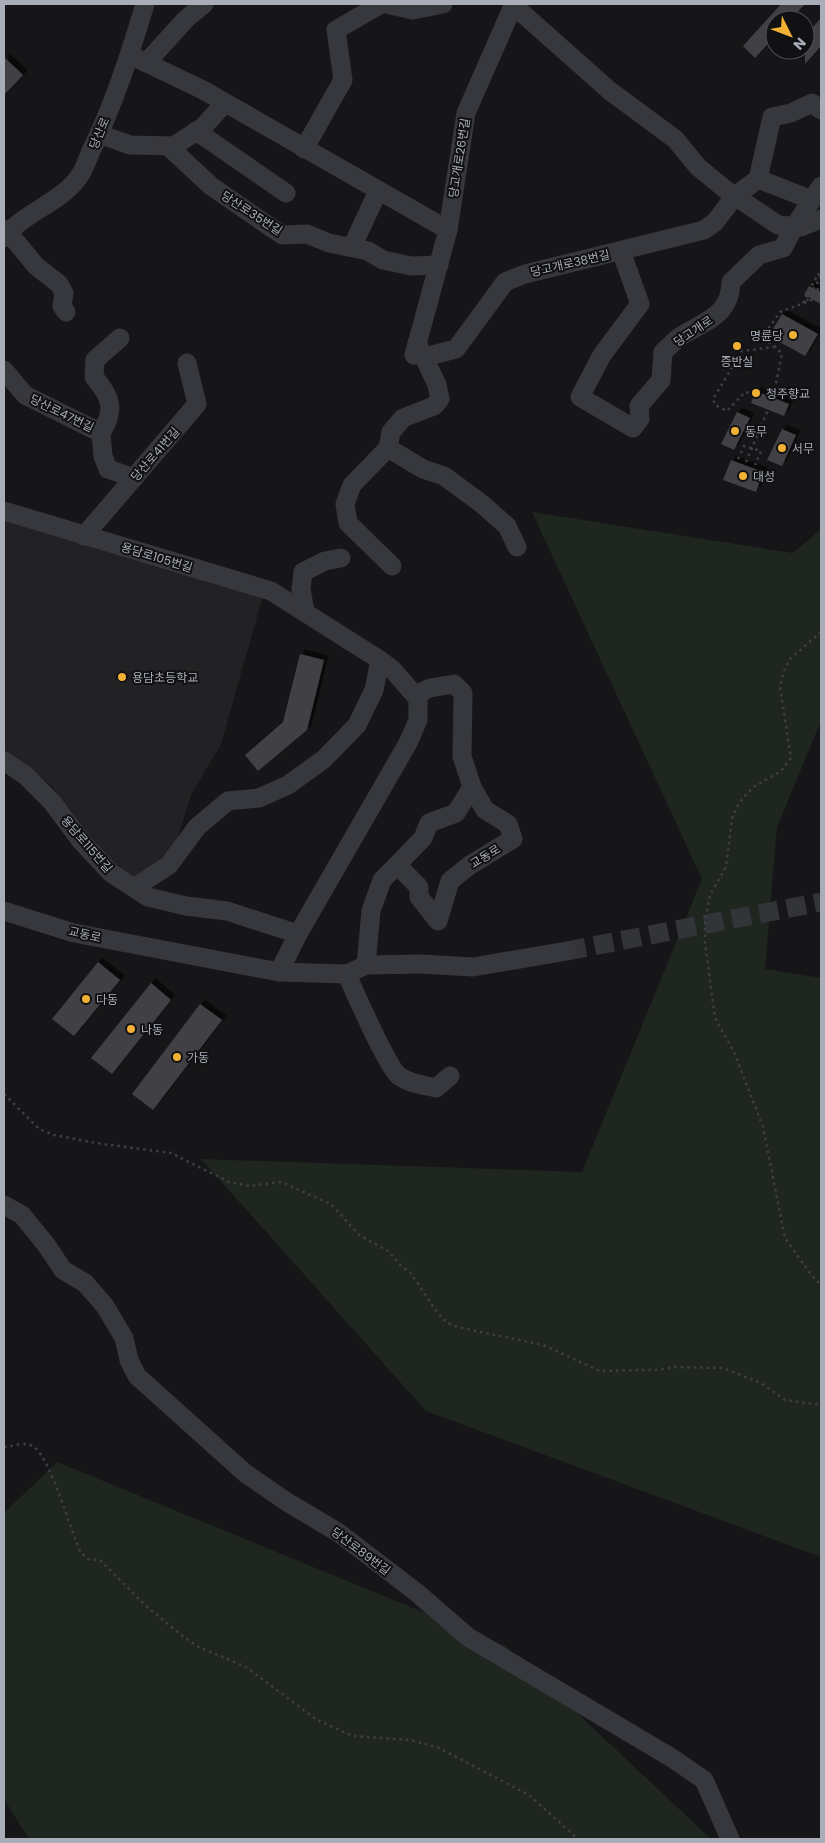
<svg xmlns="http://www.w3.org/2000/svg" width="825" height="1843" font-family="Poppins,'Noto Sans KR',sans-serif">
	<style>
		.built { fill: #222225 }
		.green { fill: #1e261f }
		.building { fill: #404145; filter: url(#shadow) }
		.lines { fill: none; stroke-linecap: round; stroke-linejoin: round }
		.minor-tunnel { stroke: #333438; stroke-width: 19; stroke-dasharray: 19 9; stroke-linecap: butt }
		.path { stroke: #3d3f44; stroke-width: 2.5; stroke-dasharray: 2.5 4; stroke-linecap: butt }
		.minor { stroke: #37383d; stroke-width: 19 }
		.poi-dot { fill: #f2b134; stroke: #111113; stroke-width: 2 }
		.labels { text-anchor: middle; dominant-baseline: central; stroke-width: 4; stroke-linejoin: round; paint-order: stroke }
		.street-label { font-size: 12px; fill: #a8adb8; stroke: #111113 }
		.poi-label { font-size: 12px; fill: #a8adb8; stroke: #111113; text-anchor: start }
	</style>
	<defs>
		<filter id="shadow"><feDropShadow dx="4.5" dy="-4.5" stdDeviation="0" flood-color="#0009"/></filter>
	</defs>
	<rect width="100%" height="100%" fill="#161618"/>
	<polygon class="built" points="4,519 263,596 221,744 191,795 176,843 141,879 115,868 74,818 51,785 4,754"/>
	<g class="green">
		<polygon points="532,512 793,553 821,529 821,721 777,827 765,969 821,978 821,1557 426,1411 201,1159 582,1172 702,879"/>
		<polygon points="57,1462 506,1646 711,1839 29,1839 4,1799 4,1513"/>
	</g>
	<g class="building">
		<polygon points="781,4 805,4 790,20 775,20 775,36 755,58 743,46"/>
		<polygon points="821,18 821,46 805,64 805,36"/>
		<polygon points="4,57 23,75 4,95"/>
		<polygon points="809,286 821,292 821,304 804,295"/>
		<polygon points="782,314 818,334 805,356 769,336"/>
		<polygon points="756,391 789,404 784,416 751,403"/>
		<polygon points="737,412 750,418 734,450 721,444"/>
		<polygon points="782,429 796,435 782,466 767,460"/>
		<polygon points="731,460 763,472 756,492 723,480"/>
		<polygon points="300,654 324,660 307,730 258,771 245,755 283,722"/>
		<polygon points="98,962 120,980 74,1036 52,1019"/>
		<polygon points="151,983 171,1000 112,1074 91,1058"/>
		<polygon points="200,1004 222,1020 153,1110 132,1094"/>
	</g>
	<g class="lines">
		<polyline class="minor-tunnel" points="567,951 821,902"/>
		<g class="path">
			<polyline points="807,301 821,276"/>
			<polyline points="803,303 818,274 821,276"/>
			<polyline points="755,394 745,392 727,411 715,405 713,399 742,351 775,347"/>
			<polyline points="738,459 744,446 761,451 755,465"/>
			<polyline points="746,462 773,398 782,354 776,347 765,340 765,333 780,312 812,300 821,283"/>
			<polyline points="821,632 790,659 783,673 780,687 791,758 781,771 752,788 739,803 732,818 726,867 710,895 705,920 705,943 715,1018 734,1052 763,1127 785,1238 812,1276 821,1285"/>
			<polyline points="4,1094 39,1129 54,1135 96,1143 171,1153 229,1182 250,1186 281,1182 331,1204 359,1235 388,1251 402,1267 410,1272 437,1312 446,1322 457,1327 543,1345 600,1371 655,1370 675,1367 723,1368 761,1383 785,1400 821,1405"/>
			<path d="M4,1447C13,1447 25,1440 34,1447C52,1461 70,1530 81,1553L88,1559L100,1560L146,1606L185,1638L199,1647L246,1667L317,1720L353,1736L410,1740L437,1747L529,1795L578,1839"/>
		</g>
		<g class="minor">
			<polyline points="386,4 413,10 443,4"/>
			<polyline points="512,4 610,91 675,139 698,167 726,190 778,225 801,227 821,219"/>
			<polyline points="130,55 203,90 448,230"/>
			<polyline points="146,63 186,19 204,4"/>
			<polyline points="196,131 286,193"/>
			<polyline points="99,134 130,145 174,146 203,127 225,103"/>
			<polyline points="168,146 211,186 282,235 307,234 329,243 368,251 383,260 411,266 439,265"/>
			<polyline points="304,149 343,80 336,30 381,4"/>
			<polyline points="758,179 812,200"/>
			<polyline points="4,229 8,232 36,266 59,284 64,293 62,306 66,312"/>
			<path d="M4,238C21,214 60,203 78,178C84,171 87,160 91,151C114,104 130,54 145,4"/>
			<polyline points="352,247 378,191"/>
			<path d="M621,251L640,304L602,355L580,397L633,428L640,419L639,406L661,380L663,352C669,347 675,340 681,336C705,321 730,316 731,282L759,255L783,248L794,227L821,186"/>
			<polyline points="417,343 424,357 456,349 505,282 525,274 704,230 715,222 735,196 758,179 772,117 791,113 812,103 821,110"/>
			<polyline points="414,355 448,230 466,113 513,6 516,4"/>
			<polyline points="4,370 25,395 101,433 103,456 108,469 134,478"/>
			<path d="M101,433C116,409 111,397 94,377L95,360L120,338"/>
			<polyline points="388,448 423,469 444,476 482,504 507,526 517,547"/>
			<polyline points="4,511 271,591 380,660 392,669 418,699 418,720 408,743 298,934 279,972"/>
			<polyline points="84,536 197,404 187,363"/>
			<polyline points="392,566 348,523 345,504 352,485 388,448 391,432 403,418 434,406 440,399 437,385 424,357"/>
			<polyline points="305,612 301,589 303,572 325,561 341,558"/>
			<polyline points="415,695 430,688 454,684 463,693 462,756 472,787 485,810 508,824 513,839 470,865 450,881 438,921 419,897 419,887 397,865 423,838 429,823 456,813 472,787"/>
			<polyline points="4,761 25,775 52,802 81,841 111,873 148,897 186,906 227,911 298,934"/>
			<polyline points="134,888 169,865 197,827 228,801 259,798 288,785 324,759 357,725 374,690 380,660"/>
			<polyline points="4,911 74,933 279,972 347,974 366,965 421,964 473,967 567,951"/>
			<polyline points="366,965 371,911 382,880 397,865"/>
			<path d="M347,974C354,991 388,1068 399,1076C410,1084 424,1085 436,1088L450,1076"/>
			<polyline points="4,1205 22,1215 47,1246 63,1270 85,1283 105,1306 124,1338 129,1360 137,1376 245,1473 287,1502 339,1533 416,1592 468,1637 672,1758 704,1780 730,1839"/>
		</g>
	</g>
	<g class="poi-dot">
		<circle cx="793" cy="335" r="5"/>
		<circle cx="737" cy="346" r="5"/>
		<circle cx="756" cy="393" r="5"/>
		<circle cx="735" cy="431" r="5"/>
		<circle cx="782" cy="448" r="5"/>
		<circle cx="743" cy="476" r="5"/>
		<circle cx="122" cy="677" r="5"/>
		<circle cx="86" cy="999" r="5"/>
		<circle cx="131" cy="1029" r="5"/>
		<circle cx="177" cy="1057" r="5"/>
	</g>
	<g class="labels">
		<g class="street-label">
			<text transform="translate(99 133) rotate(-67)">당산로</text>
			<text transform="translate(459 158) rotate(-81)">당고개로26번길</text>
			<text transform="translate(252 213) rotate(33)">당산로35번길</text>
			<text transform="translate(570 263) rotate(-13)">당고개로38번길</text>
			<text transform="translate(693 331) rotate(-34)">당고개로</text>
			<text transform="translate(62 413) rotate(26)">당산로47번길</text>
			<text transform="translate(155 454) rotate(-49)">당산로41번길</text>
			<text transform="translate(157 557) rotate(17)">용담로105번길</text>
			<text transform="translate(87 844) rotate(49)">용담로115번길</text>
			<text transform="translate(485 856) rotate(-32)">교동로</text>
			<text transform="translate(85 934) rotate(13)">교동로</text>
			<text transform="translate(361 1551) rotate(37)">당산로89번길</text>
		</g>
		<g class="poi-label">
			<text x="783" y="335" text-anchor="end">명륜당</text>
			<text x="737" y="361" text-anchor="middle">증반실</text>
			<text x="766" y="393">청주향교</text>
			<text x="745" y="431">동무</text>
			<text x="792" y="448">서무</text>
			<text x="753" y="476">대성</text>
			<text x="132" y="677">용담초등학교</text>
			<text x="96" y="999">다동</text>
			<text x="141" y="1029">나동</text>
			<text x="187" y="1057">가동</text>
		</g>
	</g>
	<rect width="825" height="1843" fill="none" stroke="#a8adb8" stroke-width="10"/>
	<g transform="translate(790 35) rotate(132)"><circle r="24" fill="#111113" stroke="#4d4f55"/>
	<path d="M0-4L9 19L0 12L-9 19Z" fill="#f2b134"/>
	<text y="-8" font-size="14" font-weight="bold" text-anchor="middle" fill="#a8adb8">N</text>
	</g>
</svg>
